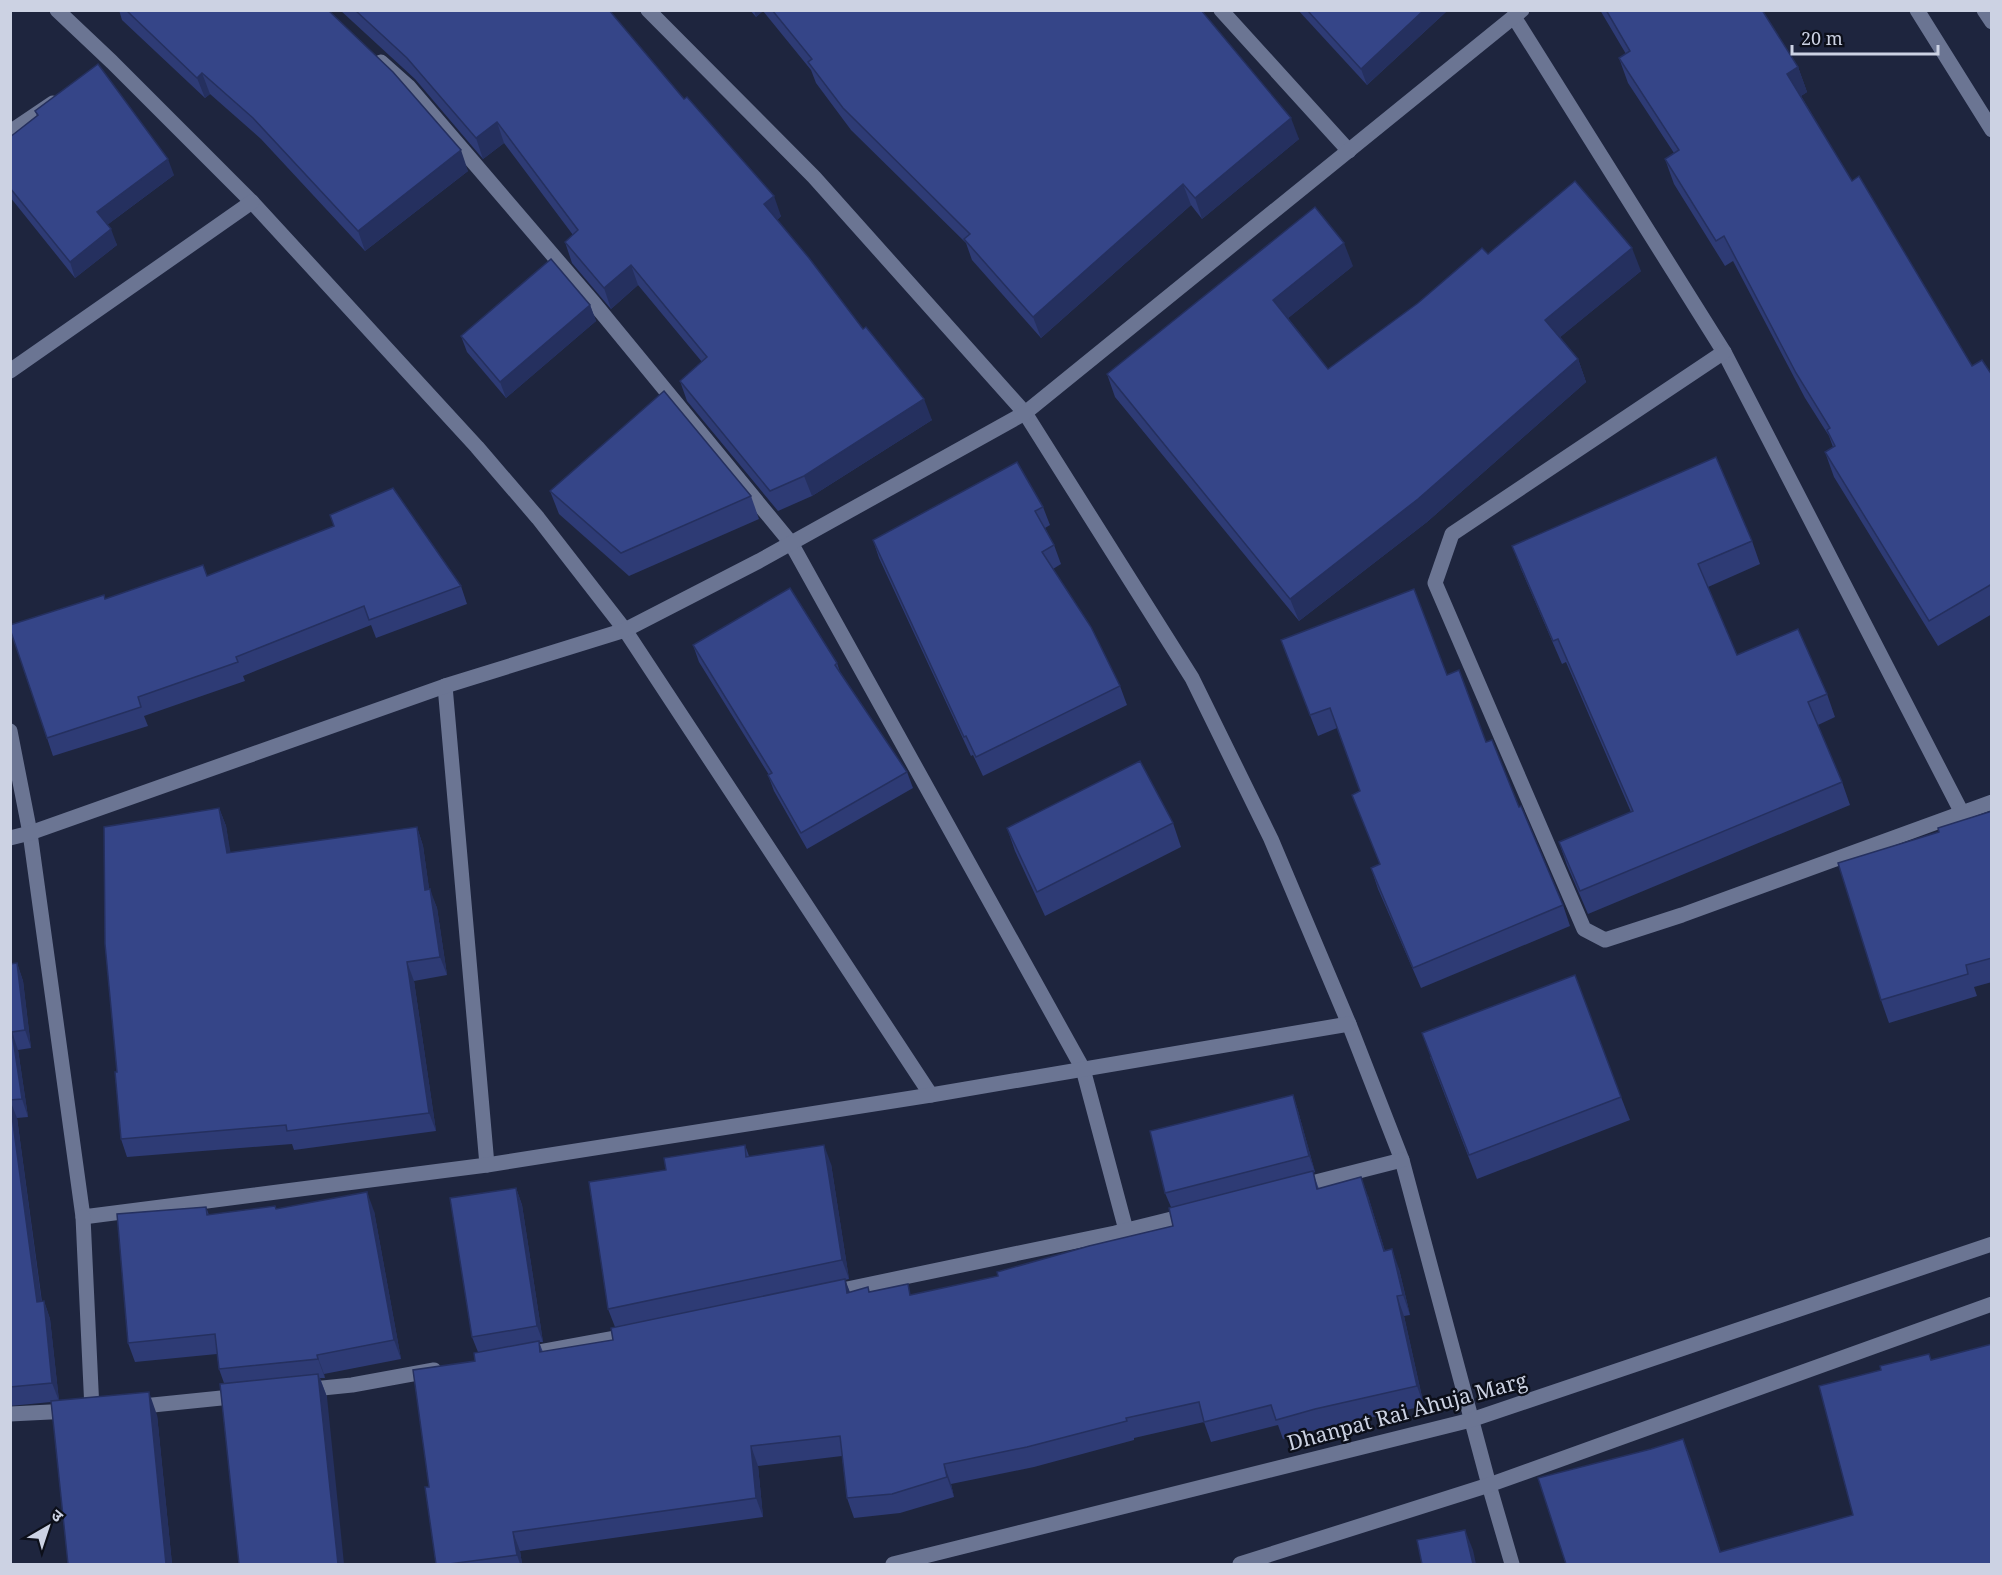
<svg xmlns="http://www.w3.org/2000/svg" width="2002" height="1575" font-family="'Noto Serif','Noto Sans Devanagari',serif">
	<style>
		.lines { fill: none; stroke-linecap: round; stroke-linejoin: round }
		.minor { stroke: #6b7593; stroke-width: 15 }
		.wall { fill: #2e3b75 }
		.shaded-wall { fill: #25305f }
		.building { fill: #354588; stroke: #25305f; stroke-width: 1.5 }
		.labels { text-anchor: middle; dominant-baseline: central; stroke-width: 5; stroke-linejoin: round; paint-order: stroke }
		.street-label { font-size: 21px; fill: #ccd2e3; stroke: #0c0f1a }
	</style>
	<rect width="100%" height="100%" fill="#1e253e"/>
	<g class="lines">
		<g class="minor">
			<polyline points="57,10 112,62 252,202 477,447 538,518 625,630 931,1095"/>
			<polyline points="648,10 814,177 1025,413 1192,678 1271,839 1349,1024 1402,1160 1489,1485 1512,1564"/>
			<polyline points="1221,10 1349,151"/>
			<polyline points="1917,10 1992,130"/>
			<polyline points="1984,10 1992,22"/>
			<polyline points="1514,17 1724,352 1962,813"/>
			<polyline points="381,62 408,86 593,302 791,543 1083,1069 1126,1230"/>
			<polyline points="10,132 53,103"/>
			<polyline points="1724,352 1452,534 1435,583 1584,929 1605,940 1682,915 1992,802"/>
			<polyline points="10,371 252,202"/>
			<polyline points="445,686 487,1165"/>
			<polyline points="10,731 30,833 83,1217 487,1165 931,1095 1349,1024"/>
			<polyline points="10,838 30,833 445,686 625,630 759,561 1025,413 1522,10"/>
			<polyline points="1296,1187 1402,1160"/>
			<polyline points="83,1217 92,1410"/>
			<polyline points="828,1293 1115,1233 1192,1214"/>
			<polyline points="523,1355 632,1335"/>
			<polyline points="303,1390 352,1385 434,1370"/>
			<polyline points="133,1407 241,1396"/>
			<polyline points="10,1414 70,1411"/>
			<polyline points="893,1564 1471,1420 1992,1244"/>
			<polyline points="1240,1564 1489,1485 1992,1304"/>
		</g>
	</g>
	<g class="wall">
		<polygon points="119,10 328,10 468,171 365,251 261,139 210,94 205,98 122,20"/>
		<polygon points="340,10 609,10 781,216 777,220 932,420 812,496 778,511 687,401 680,381 702,362 638,285 611,309 572,263 565,242 573,235 504,143 483,159 415,79"/>
		<polygon points="750,10 1201,10 1299,139 1202,219 1191,205 1041,338 972,260 966,243 851,130 816,83 811,70 763,11 756,17"/>
		<polygon points="1298,10 1448,10 1367,85"/>
		<polygon points="1600,10 1762,10 1798,67 1807,92 1801,96 1852,181 1972,366 1992,375 1992,614 1938,646 1834,477 1825,452 1833,447 1829,436 1805,398 1733,261 1725,266 1674,184 1665,159 1674,153 1628,83 1619,58 1626,54"/>
		<polygon points="35,111 174,175 107,225 117,245 75,278 10,197 10,137 37,116"/>
		<polygon points="1488,254 1641,271 1560,337 1578,359 1586,382 1427,522 1299,621 1115,397 1107,374 1353,266 1288,318 1328,369"/>
		<polygon points="590,305 596,321 506,398 467,352 461,336"/>
		<polygon points="550,491 751,496 759,519 629,576 559,514"/>
		<polygon points="1043,507 1050,525 1045,528 1054,545 1061,564 1053,569 1120,686 1127,705 983,776 973,755 971,756 879,558 873,540"/>
		<polygon points="1752,541 1760,564 1708,587 1737,655 1827,694 1835,717 1818,725 1842,782 1850,805 1588,914 1567,865 1559,842 1631,812 1566,662 1562,664 1521,569 1512,546"/>
		<polygon points="207,576 461,586 467,604 376,638 371,625 243,676 245,681 144,716 148,726 53,756 47,738 105,599"/>
		<polygon points="1281,640 1447,675 1486,742 1519,807 1563,905 1570,926 1421,988 1378,889 1371,868 1380,864 1352,795 1360,791 1337,728 1318,736"/>
		<polygon points="693,645 837,663 840,672 907,772 913,788 807,849 774,791 768,775 769,775 699,662"/>
		<polygon points="219,808 226,826 230,853 417,827 423,846 429,889 437,908 447,975 414,981 436,1131 294,1150 292,1144 127,1157 121,1139 117,1072"/>
		<polygon points="1992,811 1992,982 1974,987 1977,996 1889,1023 1881,1000"/>
		<polygon points="1173,823 1181,847 1045,916 1015,851 1007,828"/>
		<polygon points="17,963 23,981 31,1048 18,1050 28,1117 17,1118 42,1302 44,1301 50,1319 59,1401 157,1415 172,1564 68,1564 51,1402 10,1406 10,964"/>
		<polygon points="1430,1057 1621,1097 1630,1120 1477,1179"/>
		<polygon points="1293,1095 1298,1111 1315,1172 1313,1173 1319,1189 1368,1196 1385,1251 1399,1269 1410,1315 1404,1316 1424,1406 1322,1428 1283,1439 1278,1425 1211,1442 1204,1422 1134,1438 1134,1440 1034,1467 951,1484 954,1497 900,1513 854,1518 847,1498 842,1456 758,1466 763,1517 520,1551 522,1564 436,1564 429,1487 475,1361 478,1352 472,1337 516,1188 522,1205 543,1342 539,1342 543,1352 613,1340 615,1327 608,1309 666,1170 745,1145 749,1156 831,1164 849,1279 845,1280 850,1293 870,1291 912,1295 998,1276 1173,1226 1171,1207 1165,1193"/>
		<polygon points="206,1207 209,1215 276,1209 374,1211 401,1359 324,1374 325,1378 320,1378 327,1397 224,1383 219,1369 217,1354 135,1362 128,1343"/>
	</g>
	<g class="shaded-wall">
		<polygon points="754,10 763,10 763,11 756,17"/>
		<polygon points="1424,10 1448,10 1367,85 1361,69"/>
		<polygon points="1798,67 1807,92 1796,99 1787,74"/>
		<polygon points="202,73 210,94 205,98 197,78"/>
		<polygon points="1291,118 1299,139 1202,219 1195,198"/>
		<polygon points="497,122 504,143 483,159 476,138"/>
		<polygon points="461,150 468,171 365,251 358,231"/>
		<polygon points="168,159 174,175 103,228 97,212"/>
		<polygon points="1183,184 1191,205 1041,338 1033,317"/>
		<polygon points="774,196 781,216 772,225 764,204"/>
		<polygon points="111,229 117,245 75,278 70,262"/>
		<polygon points="1344,243 1353,266 1282,323 1273,300"/>
		<polygon points="1632,248 1641,271 1553,343 1545,320"/>
		<polygon points="631,265 638,285 611,309 604,288"/>
		<polygon points="590,305 596,321 506,398 500,382"/>
		<polygon points="1578,359 1586,382 1427,522 1299,621 1290,599"/>
		<polygon points="924,399 932,420 812,496 804,476"/>
		<polygon points="219,808 226,826 234,872 227,853"/>
		<polygon points="417,827 423,846 432,909 425,890"/>
		<polygon points="430,889 437,908 447,975 440,957"/>
		<polygon points="407,962 414,981 436,1131 429,1113"/>
		<polygon points="17,963 23,981 31,1048 25,1030"/>
		<polygon points="12,1032 18,1050 28,1117 22,1099"/>
		<polygon points="1293,1095 1298,1111 1315,1172 1309,1156"/>
		<polygon points="10,1100 17,1118 44,1320 37,1302"/>
		<polygon points="824,1145 831,1164 849,1279 842,1260"/>
		<polygon points="1361,1177 1368,1196 1391,1271 1384,1251"/>
		<polygon points="516,1188 522,1205 543,1342 537,1326"/>
		<polygon points="367,1192 374,1211 401,1359 394,1340"/>
		<polygon points="1392,1249 1399,1269 1410,1315 1403,1295"/>
		<polygon points="845,1279 852,1298 847,1293"/>
		<polygon points="1397,1296 1404,1316 1424,1406 1417,1386"/>
		<polygon points="44,1301 50,1319 59,1401 52,1383"/>
		<polygon points="317,1355 324,1374 325,1378 318,1359"/>
		<polygon points="318,1374 327,1397 344,1564 338,1564"/>
		<polygon points="149,1392 157,1415 172,1564 166,1564"/>
		<polygon points="1683,1439 1691,1459 1725,1564 1720,1552"/>
		<polygon points="751,1446 758,1466 763,1517 756,1498"/>
		<polygon points="944,1464 951,1484 954,1497 947,1477"/>
		<polygon points="1465,1530 1473,1550 1476,1564 1473,1564"/>
		<polygon points="513,1532 520,1551 522,1564 520,1564 517,1555"/>
	</g>
	<g class="building">
		<polygon points="126,10 328,10 393,72 461,150 358,231 253,118 202,73 197,78"/>
		<polygon points="355,10 609,10 684,99 687,97 774,196 764,204 809,258 863,329 866,327 924,399 804,476 770,491 680,381 707,357 631,265 604,288 565,242 578,230 497,122 476,138 407,58"/>
		<polygon points="772,10 1201,10 1291,118 1195,198 1183,184 1033,317 964,239 970,234 843,108 808,62 812,59"/>
		<polygon points="1307,10 1424,10 1361,69"/>
		<polygon points="1606,10 1762,10 1798,67 1787,74 1852,181 1859,176 1972,366 1982,360 1992,375 1992,584 1929,621 1825,452 1835,446 1827,430 1830,428 1796,373 1724,236 1716,241 1665,159 1679,150 1619,58 1630,51"/>
		<polygon points="98,64 168,159 97,212 111,229 70,262 10,188 10,137 38,115 35,111"/>
		<polygon points="1575,181 1632,248 1545,320 1578,359 1418,499 1290,599 1107,374 1315,207 1344,243 1273,300 1328,369 1418,303 1482,248 1488,254"/>
		<polygon points="551,259 590,305 500,382 461,336"/>
		<polygon points="664,391 751,496 621,553 550,491"/>
		<polygon points="1716,457 1752,541 1698,564 1737,655 1798,629 1827,694 1808,702 1842,782 1580,891 1559,842 1633,811 1558,639 1553,641 1512,546"/>
		<polygon points="1017,462 1043,507 1035,511 1054,545 1042,552 1091,627 1120,686 976,757 966,736 964,737 873,540"/>
		<polygon points="393,488 461,586 369,620 364,606 236,657 238,662 138,697 141,707 47,738 10,629 10,625 104,595 105,599 203,565 207,576 334,526 330,515"/>
		<polygon points="790,588 837,663 835,665 907,772 801,833 768,775 772,773 693,645"/>
		<polygon points="1414,589 1447,675 1459,670 1486,742 1492,740 1519,807 1521,806 1563,905 1413,968 1371,868 1380,864 1352,795 1360,791 1330,708 1310,715 1281,640"/>
		<polygon points="1140,761 1173,823 1037,892 1007,828"/>
		<polygon points="219,808 227,853 417,827 425,890 430,889 440,957 407,962 429,1113 287,1131 286,1125 121,1139 115,1072 117,1072 105,944 104,827"/>
		<polygon points="1992,811 1992,958 1966,965 1968,974 1881,1000 1838,863 1939,832 1938,828"/>
		<polygon points="17,963 25,1030 12,1032 22,1099 10,1100 10,964"/>
		<polygon points="1575,975 1621,1097 1469,1155 1422,1033"/>
		<polygon points="1293,1095 1309,1156 1165,1193 1150,1131"/>
		<polygon points="10,1101 37,1302 44,1301 52,1383 10,1387"/>
		<polygon points="745,1145 746,1157 824,1145 842,1260 608,1309 589,1182 666,1170 664,1158"/>
		<polygon points="1313,1171 1317,1189 1361,1177 1384,1251 1392,1249 1403,1295 1397,1296 1417,1386 1315,1409 1276,1420 1271,1405 1204,1422 1199,1402 1126,1418 1127,1421 1027,1447 944,1464 947,1477 892,1494 847,1498 840,1436 751,1446 756,1498 513,1532 517,1555 449,1564 436,1564 425,1487 429,1487 413,1370 475,1361 474,1353 539,1341 540,1352 613,1340 611,1328 845,1279 847,1293 868,1287 869,1292 908,1284 910,1295 998,1276 997,1272 1089,1246 1173,1226 1169,1208"/>
		<polygon points="516,1188 537,1326 472,1337 450,1198"/>
		<polygon points="367,1192 394,1340 317,1355 318,1359 219,1369 215,1334 128,1343 117,1214 206,1207 207,1215 275,1206 276,1209"/>
		<polygon points="1992,1344 1992,1564 1566,1564 1538,1478 1651,1449 1683,1439 1720,1552 1853,1515 1819,1386 1881,1370 1880,1366 1929,1354 1931,1360"/>
		<polygon points="318,1374 338,1564 239,1564 220,1384"/>
		<polygon points="149,1392 166,1564 68,1564 51,1401"/>
		<polygon points="1465,1530 1473,1564 1421,1564 1422,1564 1417,1540"/>
	</g>
	<g class="labels">
		<g class="street-label">
			<text transform="translate(1407 1411) rotate(-15)">Dhanpat Rai Ahuja Marg</text>
		</g>
	</g>
	<rect width="2002" height="1575" fill="none" stroke="#ccd2e3" stroke-width="24"/>
	<g transform="translate(48 1527) rotate(39)" stroke="#0c0f1a" stroke-width="4.5" paint-order="stroke">
	<path d="M0-4.5L10 22L0 15L-10 22Z" fill="#ccd2e3"/>
	<text y="-9" font-size="16" font-weight="bold" text-anchor="middle" fill="#ccd2e3">उ</text>
	</g>
	<path d="M1792 45v9h146v-9" fill="none" stroke="#ccd2e3" stroke-width="3"/>
	<text x="1801" y="45" font-size="18" fill="#ccd2e3" stroke="#0c0f1a" stroke-width="4.5" paint-order="stroke">20 m</text>
</svg>
